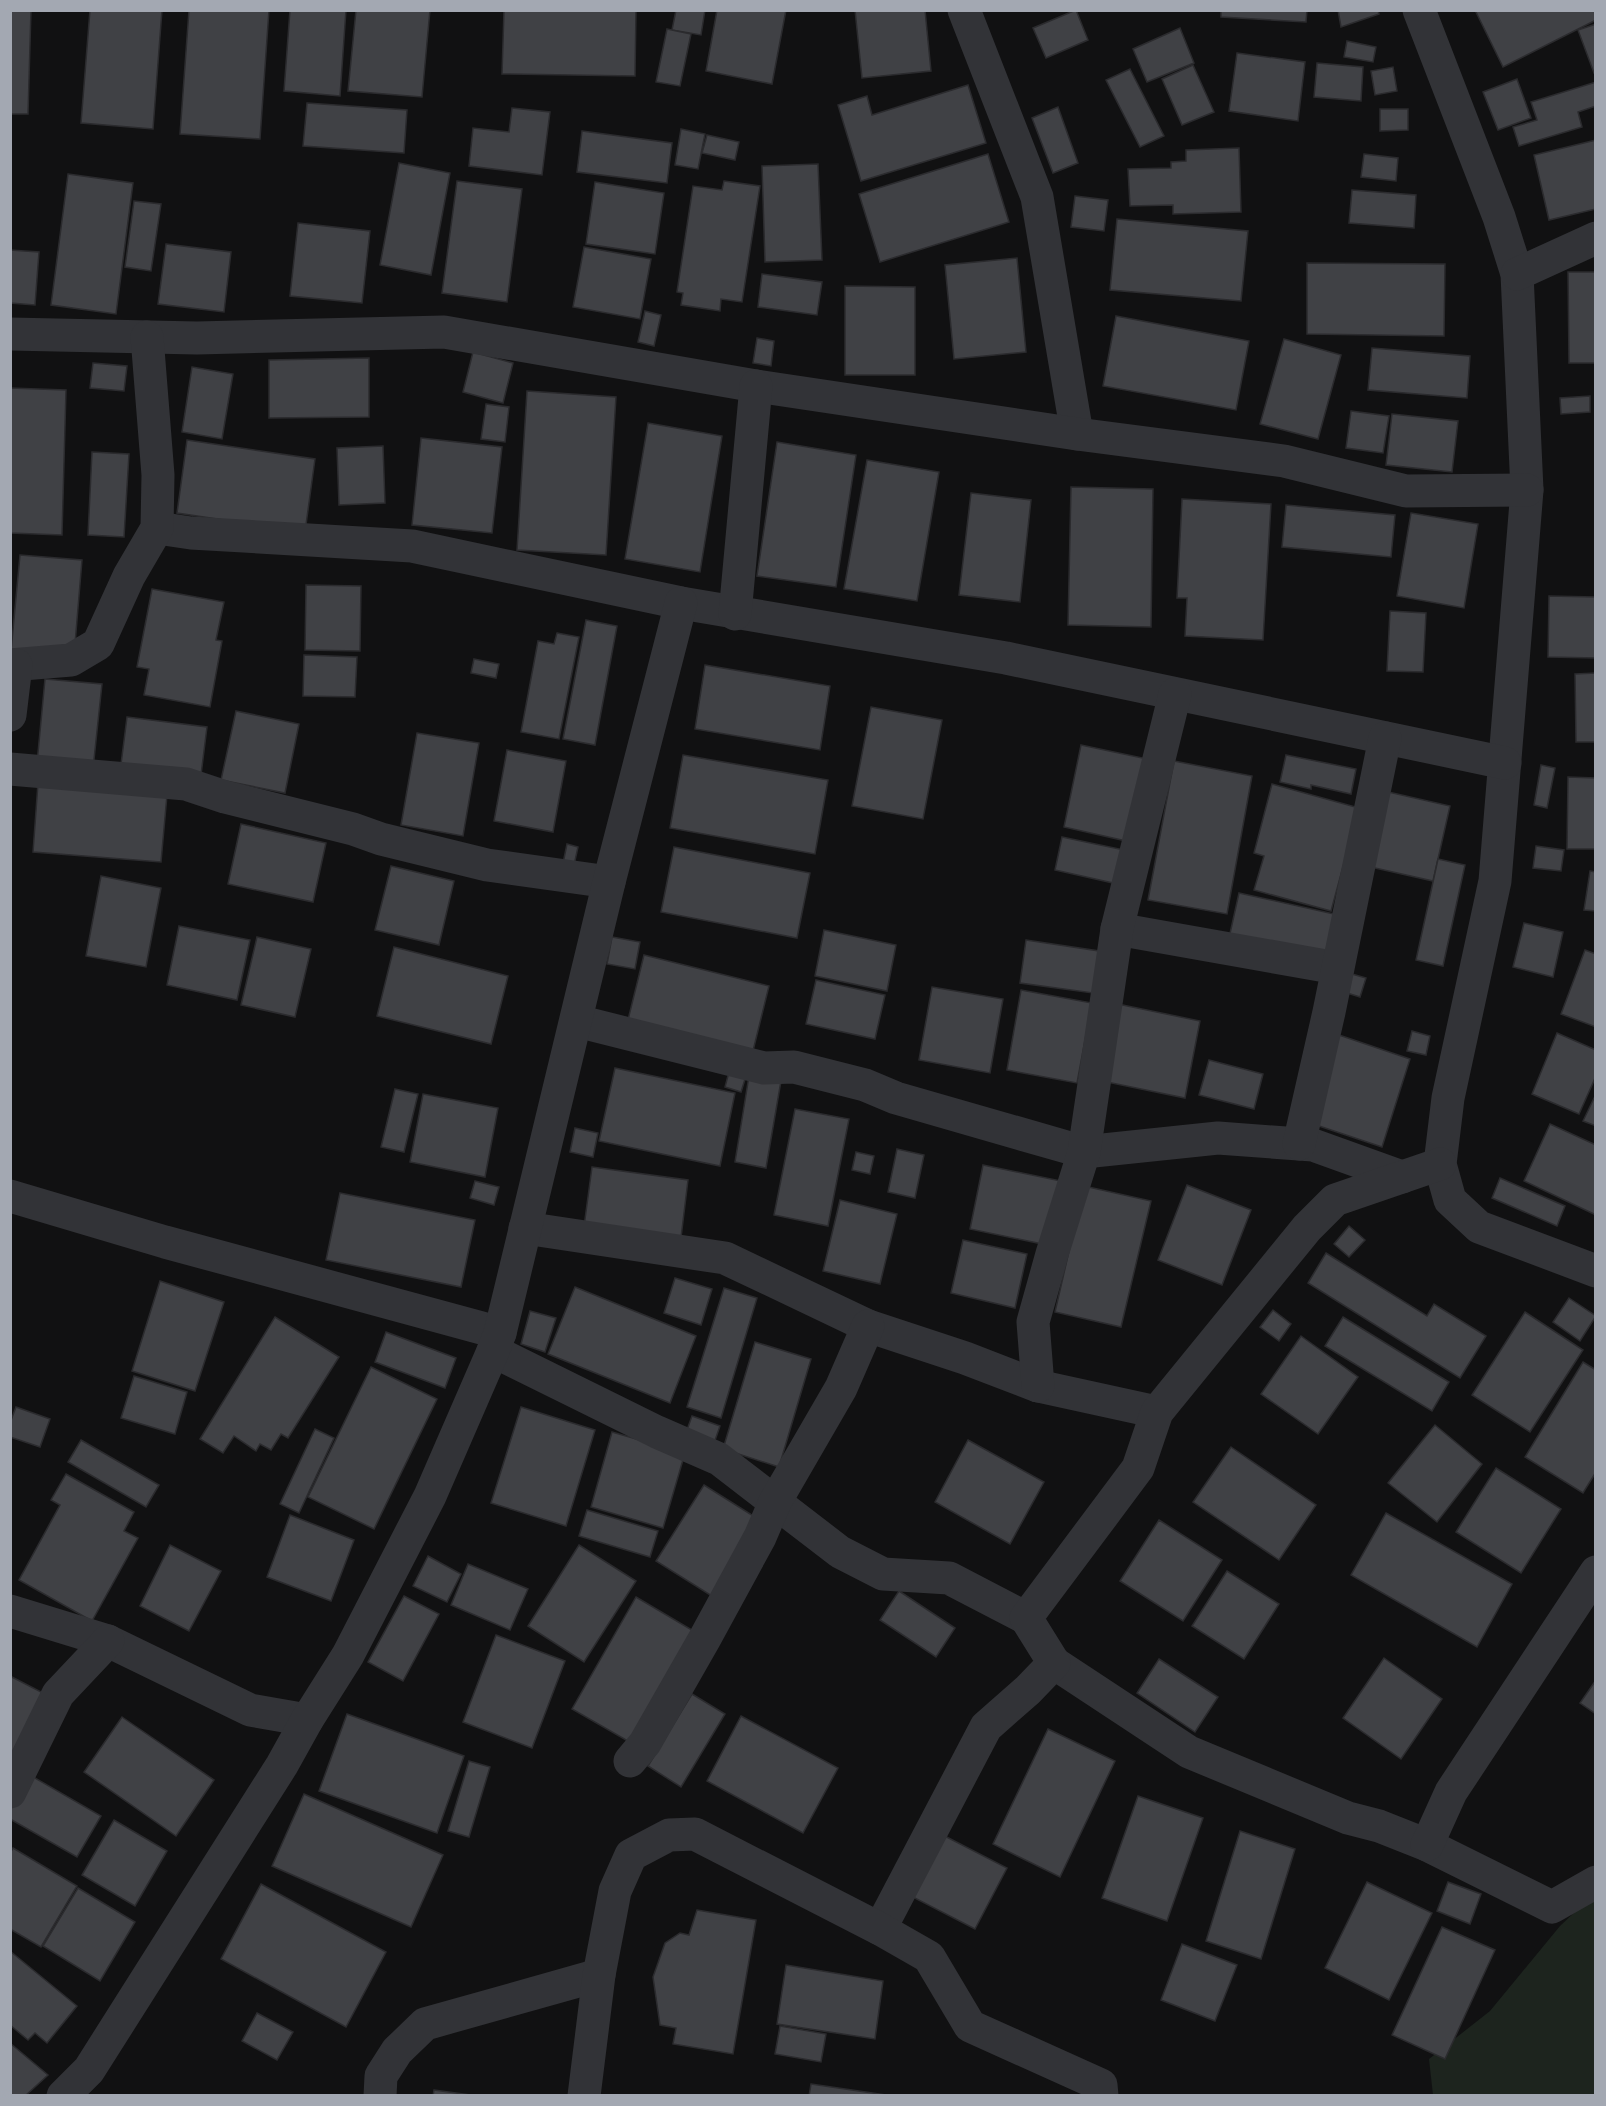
<svg xmlns="http://www.w3.org/2000/svg" width="1606" height="2106" font-family="'Fira Sans',sans-serif">
	<style>
		.green { fill: #1d241e }
		.building { fill: #404145; stroke: #2b2b2e; stroke-width: 1.5 }
		.lines { fill: none; stroke-linecap: round; stroke-linejoin: round }
		.street { stroke: #323337; stroke-width: 33 }
	</style>
	<rect width="100%" height="100%" fill="#111112"/>
	<polygon class="green" points="1595,1893 1595,2095 1433,2095 1429,2059 1490,2011 1560,1926"/>
	<g class="building">
		<polygon points="10,10 31,10 28,114 10,114"/>
		<polygon points="90,10 162,10 153,129 81,123"/>
		<polygon points="189,10 269,10 260,139 180,134"/>
		<polygon points="290,10 346,10 340,96 284,91"/>
		<polygon points="356,10 430,10 422,97 348,91"/>
		<polygon points="504,10 636,10 635,76 502,74"/>
		<polygon points="676,10 705,10 701,35 672,30"/>
		<polygon points="717,10 786,10 772,84 706,71"/>
		<polygon points="855,10 925,10 931,71 862,78"/>
		<polygon points="1076,10 1088,40 1046,58 1033,28"/>
		<polygon points="1221,10 1307,10 1306,22 1221,17"/>
		<polygon points="1338,10 1378,10 1379,14 1341,27"/>
		<polygon points="1475,10 1596,10 1596,20 1503,67"/>
		<polygon points="1596,24 1596,72 1594,73 1578,30"/>
		<polygon points="1180,28 1194,63 1147,82 1133,49"/>
		<polygon points="667,29 691,34 680,86 656,82"/>
		<polygon points="1347,41 1376,47 1373,62 1344,57"/>
		<polygon points="1237,53 1305,62 1298,121 1229,111"/>
		<polygon points="1317,63 1363,67 1361,101 1314,97"/>
		<polygon points="1193,65 1214,112 1182,125 1162,79"/>
		<polygon points="1393,67 1397,91 1375,95 1371,71"/>
		<polygon points="1130,69 1164,136 1140,147 1106,80"/>
		<polygon points="1517,79 1531,118 1498,130 1483,92"/>
		<polygon points="1596,82 1596,106 1578,112 1582,127 1519,146 1513,127 1537,120 1531,102"/>
		<polygon points="968,85 986,143 861,181 838,105 867,96 872,115"/>
		<polygon points="307,103 407,110 404,153 303,146"/>
		<polygon points="1058,107 1078,163 1053,173 1032,118"/>
		<polygon points="512,108 550,112 542,175 469,166 473,128 509,132"/>
		<polygon points="1380,109 1408,109 1408,130 1380,131"/>
		<polygon points="681,129 705,134 698,169 675,165"/>
		<polygon points="582,131 672,143 667,183 577,172"/>
		<polygon points="707,135 739,142 735,160 702,153"/>
		<polygon points="1596,140 1596,209 1549,220 1534,155"/>
		<polygon points="1239,148 1241,212 1173,214 1173,205 1130,206 1128,169 1171,168 1171,162 1186,161 1186,150"/>
		<polygon points="988,154 1009,222 880,262 859,194"/>
		<polygon points="1364,154 1398,158 1396,181 1361,177"/>
		<polygon points="399,163 450,173 431,275 380,265"/>
		<polygon points="818,164 822,260 765,262 762,166"/>
		<polygon points="68,174 133,183 116,314 51,305"/>
		<polygon points="457,181 522,189 507,302 442,293"/>
		<polygon points="724,181 760,186 742,302 721,299 720,311 681,305 683,293 677,292 693,186 722,190"/>
		<polygon points="595,182 664,193 655,254 586,244"/>
		<polygon points="1352,190 1416,195 1414,228 1349,223"/>
		<polygon points="1075,196 1108,200 1104,231 1071,227"/>
		<polygon points="134,201 161,204 151,271 125,267"/>
		<polygon points="1117,219 1248,231 1241,301 1110,290"/>
		<polygon points="298,223 370,231 362,303 290,296"/>
		<polygon points="166,244 231,252 224,312 158,304"/>
		<polygon points="584,247 651,259 640,319 573,307"/>
		<polygon points="10,250 39,252 35,305 10,303"/>
		<polygon points="1017,258 1026,352 954,359 945,265"/>
		<polygon points="1307,263 1445,264 1444,336 1307,334"/>
		<polygon points="1568,272 1596,272 1596,363 1569,363"/>
		<polygon points="762,274 822,282 817,315 758,307"/>
		<polygon points="845,286 915,287 915,375 845,375"/>
		<polygon points="645,311 661,315 654,346 638,342"/>
		<polygon points="1116,316 1249,341 1236,410 1103,386"/>
		<polygon points="757,338 774,341 771,366 753,363"/>
		<polygon points="1284,339 1341,355 1318,439 1260,424"/>
		<polygon points="1372,348 1470,356 1467,398 1368,390"/>
		<polygon points="473,352 513,363 503,403 463,392"/>
		<polygon points="369,358 369,417 269,418 269,360"/>
		<polygon points="93,363 127,366 124,391 90,388"/>
		<polygon points="192,367 233,374 222,439 182,432"/>
		<polygon points="10,388 66,390 62,535 10,533"/>
		<polygon points="527,391 616,397 606,555 517,550"/>
		<polygon points="1590,396 1590,412 1561,414 1560,398"/>
		<polygon points="486,404 509,407 505,442 481,439"/>
		<polygon points="1351,411 1389,416 1383,453 1346,448"/>
		<polygon points="1392,414 1458,421 1452,472 1386,465"/>
		<polygon points="648,423 722,436 700,572 625,559"/>
		<polygon points="421,438 502,447 492,533 412,525"/>
		<polygon points="187,440 315,459 305,532 177,513"/>
		<polygon points="777,442 856,455 836,587 757,576"/>
		<polygon points="383,446 385,503 339,505 337,448"/>
		<polygon points="92,452 129,454 124,537 88,535"/>
		<polygon points="867,460 939,472 917,601 844,589"/>
		<polygon points="1071,487 1153,489 1151,627 1068,625"/>
		<polygon points="971,493 1031,500 1020,602 959,595"/>
		<polygon points="1182,499 1271,504 1263,640 1185,636 1187,598 1177,598"/>
		<polygon points="1286,505 1395,515 1391,557 1282,547"/>
		<polygon points="1411,513 1478,524 1464,608 1397,596"/>
		<polygon points="20,555 82,560 74,656 11,651"/>
		<polygon points="306,585 361,586 360,651 305,650"/>
		<polygon points="152,589 224,602 216,640 222,641 210,707 144,695 149,669 137,667"/>
		<polygon points="1549,596 1596,597 1596,658 1548,657"/>
		<polygon points="1390,611 1426,613 1423,672 1387,671"/>
		<polygon points="586,620 617,626 595,745 563,739"/>
		<polygon points="557,633 579,637 559,739 521,732 538,641 554,644"/>
		<polygon points="304,655 357,657 355,697 303,696"/>
		<polygon points="474,659 499,664 496,678 471,673"/>
		<polygon points="705,665 830,686 820,750 695,729"/>
		<polygon points="1596,673 1596,742 1576,742 1575,674"/>
		<polygon points="45,679 102,684 93,769 37,763"/>
		<polygon points="871,707 942,720 923,819 852,806"/>
		<polygon points="236,711 299,724 285,793 221,780"/>
		<polygon points="127,717 207,727 200,783 120,772"/>
		<polygon points="417,733 479,743 463,836 401,825"/>
		<polygon points="1081,745 1152,760 1135,843 1064,827"/>
		<polygon points="507,750 566,761 553,832 494,821"/>
		<polygon points="683,755 828,780 815,854 670,828"/>
		<polygon points="1286,755 1356,769 1351,794 1311,785 1311,789 1280,782"/>
		<polygon points="1174,761 1252,776 1227,914 1148,900"/>
		<polygon points="1541,765 1555,768 1547,808 1534,805"/>
		<polygon points="1568,777 1596,778 1596,849 1567,849"/>
		<polygon points="38,783 167,795 161,862 33,852"/>
		<polygon points="1272,784 1359,808 1331,911 1254,890 1264,856 1254,853"/>
		<polygon points="1384,791 1450,806 1433,881 1366,866"/>
		<polygon points="241,824 326,843 313,902 228,884"/>
		<polygon points="1062,837 1129,851 1122,885 1055,870"/>
		<polygon points="567,844 578,847 573,870 562,868"/>
		<polygon points="1536,846 1564,850 1561,871 1533,868"/>
		<polygon points="674,847 810,873 797,938 661,912"/>
		<polygon points="1438,859 1465,865 1443,966 1416,960"/>
		<polygon points="391,866 454,881 439,945 375,930"/>
		<polygon points="1590,871 1596,872 1596,911 1584,910"/>
		<polygon points="101,876 161,888 146,967 86,956"/>
		<polygon points="1239,893 1343,916 1333,961 1229,938"/>
		<polygon points="1524,923 1563,932 1553,977 1513,967"/>
		<polygon points="179,926 250,940 237,1000 167,985"/>
		<polygon points="824,930 896,945 887,991 815,976"/>
		<polygon points="257,937 311,949 295,1017 241,1005"/>
		<polygon points="612,937 640,942 635,969 607,964"/>
		<polygon points="1026,940 1099,951 1093,993 1020,983"/>
		<polygon points="394,947 508,976 491,1044 377,1016"/>
		<polygon points="1585,950 1596,954 1596,1027 1561,1014"/>
		<polygon points="644,955 769,986 751,1059 626,1028"/>
		<polygon points="1352,974 1366,978 1360,997 1347,993"/>
		<polygon points="816,980 885,995 875,1039 806,1024"/>
		<polygon points="932,987 1003,999 990,1073 919,1060"/>
		<polygon points="1021,990 1092,1003 1077,1083 1007,1070"/>
		<polygon points="1113,1003 1200,1021 1185,1098 1097,1080"/>
		<polygon points="1412,1031 1430,1036 1426,1055 1407,1051"/>
		<polygon points="1557,1033 1596,1050 1596,1076 1579,1114 1532,1094"/>
		<polygon points="1339,1035 1410,1059 1382,1147 1310,1123"/>
		<polygon points="1209,1060 1263,1074 1254,1109 1199,1095"/>
		<polygon points="615,1068 735,1093 720,1166 599,1141"/>
		<polygon points="729,1072 746,1076 741,1092 725,1087"/>
		<polygon points="749,1076 781,1081 766,1168 735,1162"/>
		<polygon points="395,1089 418,1094 404,1152 381,1147"/>
		<polygon points="423,1094 498,1108 485,1177 410,1162"/>
		<polygon points="1596,1094 1596,1126 1583,1121"/>
		<polygon points="795,1109 849,1119 828,1226 774,1215"/>
		<polygon points="1550,1124 1596,1145 1596,1215 1524,1181"/>
		<polygon points="575,1128 598,1133 593,1157 570,1152"/>
		<polygon points="897,1149 924,1155 915,1198 888,1192"/>
		<polygon points="856,1152 874,1156 870,1174 852,1170"/>
		<polygon points="983,1165 1061,1181 1047,1245 970,1229"/>
		<polygon points="592,1167 688,1180 680,1246 583,1234"/>
		<polygon points="1500,1178 1565,1206 1557,1226 1492,1198"/>
		<polygon points="475,1181 499,1187 494,1205 470,1198"/>
		<polygon points="1187,1185 1251,1210 1222,1285 1158,1260"/>
		<polygon points="1084,1186 1151,1201 1121,1327 1055,1312"/>
		<polygon points="340,1193 475,1220 461,1287 326,1260"/>
		<polygon points="840,1200 897,1214 880,1284 823,1271"/>
		<polygon points="1349,1226 1365,1240 1349,1257 1334,1244"/>
		<polygon points="963,1240 1027,1254 1015,1308 951,1293"/>
		<polygon points="1326,1253 1427,1316 1434,1304 1486,1336 1460,1378 1308,1283"/>
		<polygon points="675,1278 712,1289 701,1325 664,1313"/>
		<polygon points="160,1281 224,1302 195,1391 132,1371"/>
		<polygon points="575,1287 696,1336 670,1403 548,1354"/>
		<polygon points="724,1288 757,1298 721,1418 687,1407"/>
		<polygon points="1569,1298 1596,1316 1580,1341 1553,1322"/>
		<polygon points="1273,1310 1291,1324 1279,1341 1260,1327"/>
		<polygon points="530,1311 556,1318 545,1352 521,1344"/>
		<polygon points="1525,1312 1583,1350 1530,1432 1472,1395"/>
		<polygon points="275,1317 339,1357 288,1438 281,1434 271,1450 260,1444 256,1451 234,1436 223,1453 200,1439"/>
		<polygon points="1343,1317 1449,1382 1432,1411 1325,1346"/>
		<polygon points="386,1332 456,1358 445,1388 375,1362"/>
		<polygon points="1301,1336 1358,1377 1318,1434 1261,1394"/>
		<polygon points="755,1342 811,1359 779,1467 723,1449"/>
		<polygon points="1583,1362 1596,1370 1596,1472 1583,1493 1525,1457"/>
		<polygon points="371,1367 437,1399 374,1529 308,1497"/>
		<polygon points="134,1376 187,1392 175,1434 121,1418"/>
		<polygon points="16,1407 50,1419 40,1447 10,1437 10,1423"/>
		<polygon points="521,1407 595,1430 566,1526 491,1503"/>
		<polygon points="692,1416 720,1426 711,1452 683,1441"/>
		<polygon points="1435,1425 1482,1464 1437,1522 1388,1483"/>
		<polygon points="315,1429 334,1438 299,1513 280,1504"/>
		<polygon points="612,1432 685,1453 663,1528 591,1507"/>
		<polygon points="81,1440 159,1485 146,1507 68,1462"/>
		<polygon points="968,1440 1044,1482 1010,1544 935,1502"/>
		<polygon points="1231,1447 1316,1505 1279,1560 1193,1502"/>
		<polygon points="1496,1468 1561,1509 1521,1573 1456,1532"/>
		<polygon points="66,1474 134,1512 124,1531 138,1538 92,1621 19,1580 60,1505 51,1500"/>
		<polygon points="704,1485 763,1522 715,1598 656,1561"/>
		<polygon points="587,1510 658,1531 650,1557 579,1536"/>
		<polygon points="1386,1513 1512,1584 1477,1647 1351,1575"/>
		<polygon points="290,1515 354,1540 331,1601 267,1577"/>
		<polygon points="1159,1520 1222,1560 1183,1621 1120,1581"/>
		<polygon points="170,1545 221,1571 189,1631 140,1606"/>
		<polygon points="579,1545 636,1581 584,1662 528,1626"/>
		<polygon points="428,1556 461,1574 447,1602 413,1586"/>
		<polygon points="468,1564 528,1589 510,1630 451,1605"/>
		<polygon points="1227,1571 1279,1604 1244,1659 1192,1626"/>
		<polygon points="899,1591 955,1628 936,1657 880,1620"/>
		<polygon points="404,1596 439,1614 403,1681 368,1662"/>
		<polygon points="636,1597 697,1633 633,1744 572,1709"/>
		<polygon points="496,1635 565,1661 532,1748 463,1722"/>
		<polygon points="1384,1658 1442,1699 1401,1759 1343,1718"/>
		<polygon points="1159,1659 1218,1697 1195,1732 1137,1693"/>
		<polygon points="10,1676 47,1695 10,1766"/>
		<polygon points="1596,1680 1596,1714 1580,1703"/>
		<polygon points="692,1694 725,1714 681,1787 648,1766"/>
		<polygon points="347,1714 464,1756 437,1833 319,1791"/>
		<polygon points="741,1716 838,1768 803,1833 707,1781"/>
		<polygon points="122,1717 214,1780 176,1836 84,1772"/>
		<polygon points="1048,1729 1115,1761 1060,1877 993,1844"/>
		<polygon points="469,1761 490,1767 469,1837 448,1831"/>
		<polygon points="28,1774 101,1816 77,1857 10,1819 10,1805"/>
		<polygon points="304,1794 443,1855 411,1927 272,1866"/>
		<polygon points="1138,1796 1203,1818 1167,1921 1102,1898"/>
		<polygon points="114,1820 167,1851 135,1906 82,1875"/>
		<polygon points="935,1831 1007,1868 975,1929 903,1892"/>
		<polygon points="1240,1831 1295,1849 1261,1959 1206,1941"/>
		<polygon points="13,1848 77,1886 41,1947 10,1929 10,1853"/>
		<polygon points="1367,1882 1432,1913 1389,2000 1325,1968"/>
		<polygon points="1448,1882 1481,1894 1470,1924 1437,1911"/>
		<polygon points="261,1884 386,1952 346,2027 221,1959"/>
		<polygon points="78,1888 135,1922 100,1981 43,1946"/>
		<polygon points="697,1910 756,1920 733,2054 673,2044 676,2028 660,2025 653,1977 665,1943 680,1933 689,1935"/>
		<polygon points="1442,1927 1495,1950 1445,2059 1392,2035"/>
		<polygon points="1182,1944 1237,1965 1215,2021 1161,2000"/>
		<polygon points="10,1951 77,2006 47,2043 35,2033 28,2040 10,2025"/>
		<polygon points="786,1965 883,1981 875,2039 777,2024"/>
		<polygon points="257,2013 293,2032 277,2060 242,2041"/>
		<polygon points="780,2026 826,2034 821,2062 775,2054"/>
		<polygon points="10,2043 48,2075 25,2096 10,2096"/>
		<polygon points="811,2084 893,2096 809,2096"/>
		<polygon points="434,2090 478,2096 433,2096"/>
	</g>
	<g class="lines">
		<g class="street">
			<polyline points="964,10 1037,197 1077,434"/>
			<polyline points="1419,10 1499,217 1517,274 1527,490 1495,881 1448,1098 1440,1164 1450,1200 1479,1227 1596,1271"/>
			<polyline points="1517,274 1596,238"/>
			<polyline points="10,334 197,338 444,332 756,386 1077,434 1284,461 1406,491 1527,490"/>
			<polyline points="157,528 191,533 412,546 681,603 1006,658 1505,763"/>
			<polyline points="735,614 756,386"/>
			<polyline points="10,665 71,660 98,644 129,576 157,528 158,475 147,337"/>
			<polyline points="10,715 16,665"/>
			<polyline points="10,769 186,784 225,797 353,829 381,839 487,865 609,882"/>
			<polyline points="1117,929 1337,968"/>
			<polyline points="577,1021 764,1068 794,1067 865,1085 896,1098 1084,1152 1218,1138 1313,1145 1402,1177"/>
			<polyline points="1299,1144 1329,1012 1385,738"/>
			<polyline points="10,1196 165,1242 500,1333"/>
			<polyline points="525,1228 725,1258 868,1326 965,1358 1038,1386 1157,1412"/>
			<polyline points="493,1351 657,1432 719,1459 840,1552 883,1574 949,1578 1026,1618"/>
			<polyline points="1038,1386 1033,1322 1052,1254 1084,1152 1117,929 1175,694"/>
			<polyline points="10,1611 108,1641 250,1710 307,1720"/>
			<polyline points="1054,1663 1189,1752 1348,1818 1379,1826 1427,1845 1552,1907 1596,1882"/>
			<polyline points="630,1761 645,1743 705,1638 760,1537 775,1502 841,1388 868,1326"/>
			<polyline points="10,1792 58,1694 108,1641"/>
			<polyline points="1427,1845 1451,1792 1596,1572"/>
			<polyline points="880,1929 986,1727 1028,1690 1054,1663 1026,1618 1138,1468 1157,1412 1307,1228 1335,1200 1440,1164"/>
			<polyline points="63,2096 89,2070 282,1765 307,1720 348,1655 430,1496 493,1351 500,1333 609,882 681,603"/>
			<polyline points="380,2096 381,2076 397,2051 425,2024 599,1975"/>
			<polyline points="584,2096 599,1975 615,1891 631,1855 669,1835 695,1834 880,1929 929,1957 970,2026 1101,2085 1102,2096"/>
		</g>
	</g>
	<rect width="1606" height="2106" fill="none" stroke="#a3a8b2" stroke-width="24"/>
</svg>
